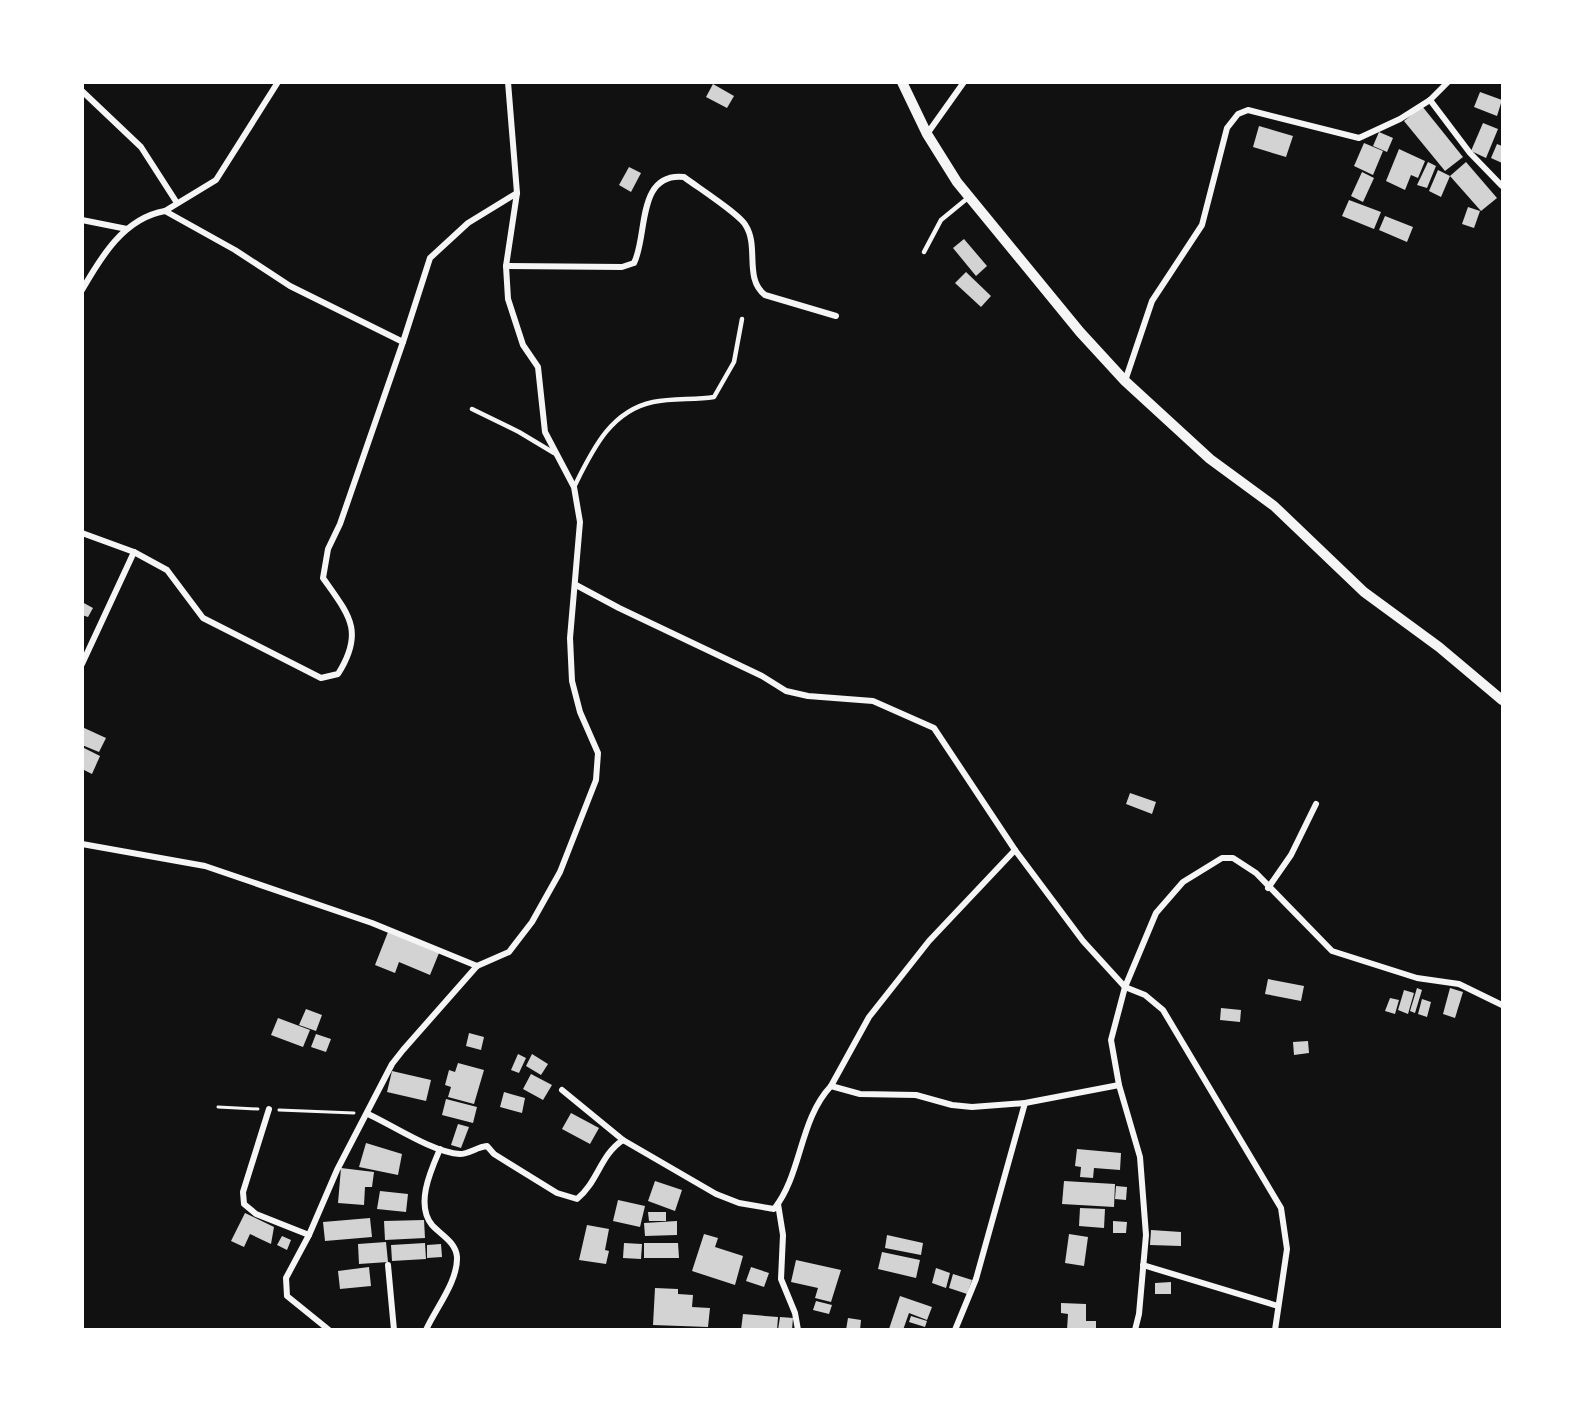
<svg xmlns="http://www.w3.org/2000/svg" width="1585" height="1412" font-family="Helvetica,sans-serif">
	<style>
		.building { fill: #d3d3d3 }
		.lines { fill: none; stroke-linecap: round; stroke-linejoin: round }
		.path { stroke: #f5f5f5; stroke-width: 3 }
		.service { stroke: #f5f5f5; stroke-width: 4.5 }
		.minor { stroke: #f5f5f5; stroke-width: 6 }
		.tertiary { stroke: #f5f5f5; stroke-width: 10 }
	</style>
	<rect width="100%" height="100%" fill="#111"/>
	<g class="building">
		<polygon points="713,84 734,96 727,108 706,97"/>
		<polygon points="1480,92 1502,100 1497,116 1474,107"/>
		<polygon points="1422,106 1463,157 1445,171 1404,121"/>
		<polygon points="1483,123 1498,129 1486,158 1471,151"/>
		<polygon points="1259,126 1293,136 1286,157 1253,147"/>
		<polygon points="1379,132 1393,138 1387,152 1373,146"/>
		<polygon points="1364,143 1383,151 1373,175 1354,166"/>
		<polygon points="1497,144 1502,146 1502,163 1491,158"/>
		<polygon points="1399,149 1425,161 1418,178 1411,175 1405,190 1386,181"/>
		<polygon points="1428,162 1436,166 1427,188 1417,185"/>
		<polygon points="1466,162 1497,198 1481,211 1450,176"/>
		<polygon points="629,167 641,173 631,192 619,185"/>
		<polygon points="1438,170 1450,176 1441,197 1429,191"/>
		<polygon points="1362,172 1374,178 1363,202 1351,196"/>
		<polygon points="1349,200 1381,212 1374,229 1342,216"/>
		<polygon points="1468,207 1480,211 1474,228 1462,224"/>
		<polygon points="1385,216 1413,227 1407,242 1379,230"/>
		<polygon points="964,239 987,266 976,276 953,248"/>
		<polygon points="966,272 991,296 981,307 955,283"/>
		<polygon points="82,602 93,608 88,617 82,615"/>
		<polygon points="82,727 106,738 99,752 82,745"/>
		<polygon points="82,747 100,756 92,774 82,769"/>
		<polygon points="1130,793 1156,802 1152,814 1126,804"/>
		<polygon points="388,932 439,953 430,975 399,962 395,973 375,965"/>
		<polygon points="1268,979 1304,986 1301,1001 1265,994"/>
		<polygon points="1417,988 1422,990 1415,1013 1410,1011"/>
		<polygon points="1450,988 1463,992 1455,1018 1443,1014"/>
		<polygon points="1404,990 1414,993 1408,1014 1398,1010"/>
		<polygon points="1390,998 1399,1000 1395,1014 1385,1011"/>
		<polygon points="1422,999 1431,1002 1427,1017 1418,1014"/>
		<polygon points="1221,1008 1241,1010 1240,1022 1220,1020"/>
		<polygon points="306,1009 322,1015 316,1031 299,1025"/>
		<polygon points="278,1018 310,1030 303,1047 271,1035"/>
		<polygon points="469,1033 484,1037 481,1050 466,1046"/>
		<polygon points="316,1034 331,1039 326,1052 311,1047"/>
		<polygon points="1308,1041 1309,1053 1294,1055 1293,1042"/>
		<polygon points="518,1054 526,1058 519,1073 511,1070"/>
		<polygon points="532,1054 548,1064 541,1075 526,1066"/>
		<polygon points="458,1063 484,1070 474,1104 448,1097 451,1087 445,1085 449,1070 455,1072"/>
		<polygon points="392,1071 431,1080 426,1101 387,1092"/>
		<polygon points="531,1074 552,1085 543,1100 523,1089"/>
		<polygon points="504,1092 525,1098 522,1113 500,1107"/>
		<polygon points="446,1099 477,1107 473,1123 442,1115"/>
		<polygon points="571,1113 599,1128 590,1144 562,1129"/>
		<polygon points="458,1124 469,1127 461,1148 451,1145"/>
		<polygon points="366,1143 402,1154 398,1175 359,1167"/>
		<polygon points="1077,1149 1121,1153 1120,1170 1094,1168 1093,1178 1080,1177 1081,1167 1075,1166"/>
		<polygon points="341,1168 374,1172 372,1187 365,1187 364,1205 338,1203"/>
		<polygon points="655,1181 682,1190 675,1211 648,1201"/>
		<polygon points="1064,1181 1115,1184 1114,1207 1062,1204"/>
		<polygon points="1116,1186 1127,1187 1126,1200 1115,1199"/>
		<polygon points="380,1191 408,1194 406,1212 377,1209"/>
		<polygon points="618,1200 645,1206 640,1227 613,1221"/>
		<polygon points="1080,1208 1105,1209 1104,1228 1079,1226"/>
		<polygon points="648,1212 666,1212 666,1221 649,1221"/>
		<polygon points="245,1213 274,1227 271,1244 250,1234 244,1247 231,1241"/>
		<polygon points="370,1218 372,1237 325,1241 323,1222"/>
		<polygon points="424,1220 425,1238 385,1240 384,1221"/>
		<polygon points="677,1221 677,1235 645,1236 644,1223"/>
		<polygon points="1113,1221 1127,1222 1126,1233 1113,1233"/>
		<polygon points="587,1225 609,1229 605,1250 609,1251 606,1264 579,1260"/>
		<polygon points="1151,1230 1181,1232 1181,1246 1150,1245"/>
		<polygon points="704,1234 718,1238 715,1247 743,1256 735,1285 692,1271"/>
		<polygon points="1069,1234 1088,1237 1084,1266 1065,1263"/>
		<polygon points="887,1235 923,1243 921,1255 885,1248"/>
		<polygon points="282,1236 291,1240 287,1250 277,1245"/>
		<polygon points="386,1242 388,1262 359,1264 358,1244"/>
		<polygon points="425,1243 426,1259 392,1261 391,1245"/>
		<polygon points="624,1243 642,1244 641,1259 623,1258"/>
		<polygon points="644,1243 678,1243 679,1258 644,1258"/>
		<polygon points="441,1244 442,1257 427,1258 427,1245"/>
		<polygon points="882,1252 920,1260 916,1278 878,1269"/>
		<polygon points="796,1260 841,1270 831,1302 815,1298 818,1288 791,1282"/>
		<polygon points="369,1267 371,1286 340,1289 338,1271"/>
		<polygon points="751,1267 769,1273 764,1287 746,1281"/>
		<polygon points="936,1268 950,1273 946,1288 932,1283"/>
		<polygon points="953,1274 972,1280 967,1294 949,1288"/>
		<polygon points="1171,1282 1171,1294 1155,1294 1155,1283"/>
		<polygon points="655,1288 678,1289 678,1294 693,1295 692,1307 710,1308 708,1327 653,1325"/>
		<polygon points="900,1296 932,1307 927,1320 909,1313 903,1330 889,1329"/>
		<polygon points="816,1301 832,1305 829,1314 813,1310"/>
		<polygon points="1061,1303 1086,1304 1086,1321 1096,1321 1096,1330 1067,1330 1068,1314 1061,1313"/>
		<polygon points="743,1314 778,1317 777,1330 741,1330"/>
		<polygon points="911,1316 927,1321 925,1327 909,1322"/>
		<polygon points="780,1317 793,1318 792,1330 778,1330"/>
		<polygon points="848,1318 861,1320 860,1330 846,1330"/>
	</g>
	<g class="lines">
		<g class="path">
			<polyline points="218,1107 258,1109"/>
			<polyline points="279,1110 354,1113"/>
		</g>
		<g class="service">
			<polyline points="924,252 941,220 969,197"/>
			<polyline points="472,409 519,432 554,453"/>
			<path d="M574,487C592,451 610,411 653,402C673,398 694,400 714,397L734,362L742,319"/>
		</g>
		<g class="minor">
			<polyline points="82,91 141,147 177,203"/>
			<polyline points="1430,100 1470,153 1502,186"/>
			<polyline points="927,134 964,82"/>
			<polyline points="82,220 127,229"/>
			<path d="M506,266L622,267L634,263C648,236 636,172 684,177C697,187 741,215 746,226C759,247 744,279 765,295L836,316"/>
			<path d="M82,290C101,257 124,218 165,211"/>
			<polyline points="403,342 430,258 468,223 517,193"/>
			<polyline points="1125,381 1152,301 1202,225 1227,128 1238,114 1248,110 1359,138 1400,119 1430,100 1448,82"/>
			<path d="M82,533L134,552L167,570L203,618L321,678L338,674C365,631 349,615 323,578L328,549L340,524L403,342L290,286L235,250L165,211L216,180L278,82"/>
			<polyline points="576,585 619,608 762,676 786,691 808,696 873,701 934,728 1015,850 1083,941 1125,987 1145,995 1163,1010 1281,1208 1287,1249 1275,1330"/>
			<polyline points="82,664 134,552"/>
			<polyline points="82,844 205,866 372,923 477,966"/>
			<polyline points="1268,888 1291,855 1316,804"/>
			<polyline points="831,1086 869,1017 929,941 1015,850"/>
			<polyline points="562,1090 623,1140"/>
			<polyline points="269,1109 243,1192 244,1204 256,1214 309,1235"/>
			<path d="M368,1114C392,1125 434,1153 460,1154C469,1154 477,1147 487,1146L494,1154L557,1193L577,1199C598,1182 600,1155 623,1140L716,1194L739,1203L774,1209C802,1174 799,1120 831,1086L860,1094L916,1095L952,1105L972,1107L1025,1103"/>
			<polyline points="778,1204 783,1235 781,1279 795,1313 798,1330"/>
			<polyline points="388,1265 394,1330"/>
			<polyline points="1143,1265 1278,1306"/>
			<polyline points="329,1330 287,1296 286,1278 309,1235 337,1170 392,1064 403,1050 477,966 509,952 532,922 560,872 596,780 598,753 580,712 572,681 570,638 580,522 574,487 545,432 538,367 523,345 508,299 506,266 517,193 508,82"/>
			<path d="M426,1330C436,1308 458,1281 457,1257C456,1242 441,1235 432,1225C415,1204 431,1170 440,1149"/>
			<polyline points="955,1330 976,1279 1025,1103 1119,1085"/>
			<polyline points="1135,1330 1139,1314 1146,1235 1140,1157 1119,1085 1111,1040 1125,987 1156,913 1183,882 1222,858 1233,858 1256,873 1332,951 1417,978 1459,984 1502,1005"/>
		</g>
		<polyline class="tertiary" points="902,82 927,134 957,182 1080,332 1125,381 1210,459 1274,506 1364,592 1439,647 1502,700"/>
	</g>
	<rect width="1585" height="1412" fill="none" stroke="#ffffff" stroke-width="168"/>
</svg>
